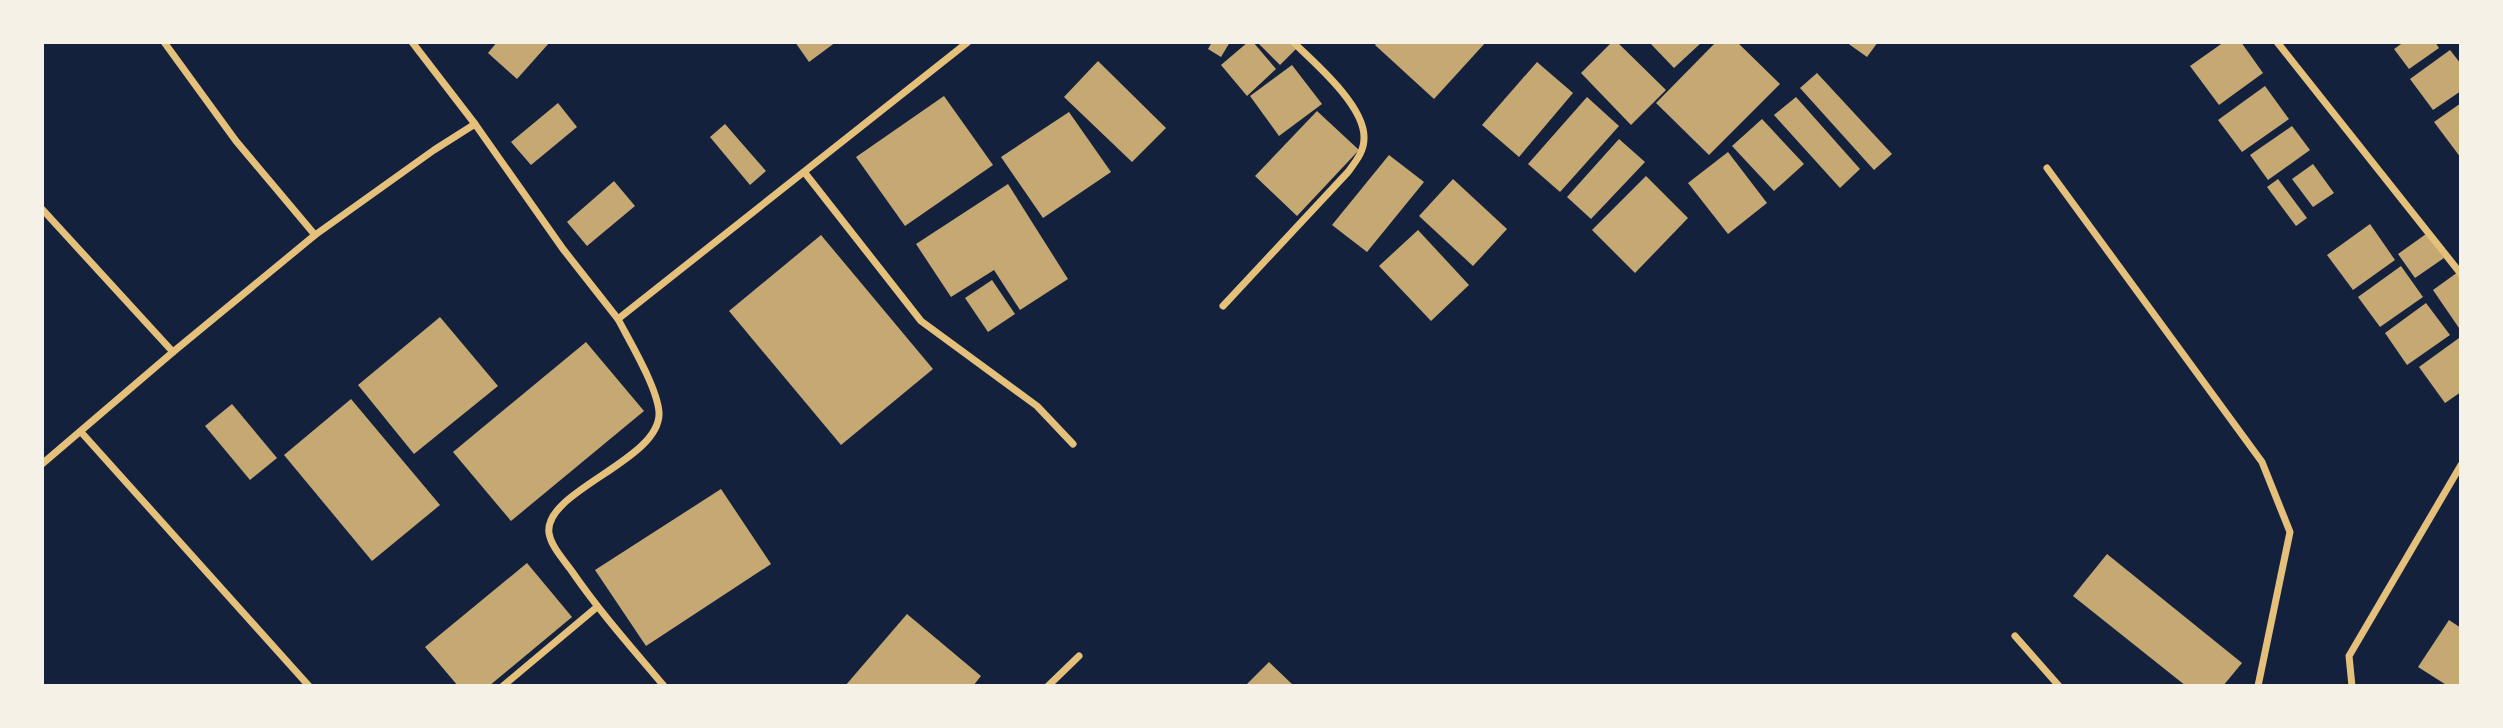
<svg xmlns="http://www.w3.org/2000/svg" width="2503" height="728" font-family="Arial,sans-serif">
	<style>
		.building { fill: #c6a872 }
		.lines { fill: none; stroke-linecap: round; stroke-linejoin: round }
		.minor { stroke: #e5c07b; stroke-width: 7 }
	</style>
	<rect width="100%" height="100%" fill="#14213d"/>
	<g class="building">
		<polygon points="497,42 550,42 517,79 488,53"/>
		<polygon points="795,42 836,42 809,62"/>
		<polygon points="1212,42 1230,42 1221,57 1208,49"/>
		<polygon points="1248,42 1253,42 1276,69 1247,96 1221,65"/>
		<polygon points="1257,42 1288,42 1296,49 1280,65"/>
		<polygon points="1378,42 1486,42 1434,99 1375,45"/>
		<polygon points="1612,42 1617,42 1666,90 1631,125 1581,73"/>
		<polygon points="1649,42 1702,42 1674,68"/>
		<polygon points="1716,42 1737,42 1780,84 1709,155 1656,103"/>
		<polygon points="1846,42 1878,42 1867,57"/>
		<polygon points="2224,42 2241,42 2263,73 2219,105 2190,66"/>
		<polygon points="2404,42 2435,42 2439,48 2409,69 2394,49"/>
		<polygon points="2450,50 2461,64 2461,91 2433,110 2410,79"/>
		<polygon points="1098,61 1166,128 1132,162 1064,97"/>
		<polygon points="1537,62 1573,93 1519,157 1482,125"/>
		<polygon points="1292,65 1322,104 1279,136 1250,96"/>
		<polygon points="1817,73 1892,154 1874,170 1800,88"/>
		<polygon points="2265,86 2289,119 2242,152 2218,120"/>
		<polygon points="944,96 993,165 905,226 856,157"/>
		<polygon points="1587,97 1619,126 1560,192 1528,164"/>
		<polygon points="1796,97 1860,169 1840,188 1774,115"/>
		<polygon points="558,103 577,127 531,165 511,142"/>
		<polygon points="2461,103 2461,158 2434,122"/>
		<polygon points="1317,111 1359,150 1297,216 1255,176"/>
		<polygon points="1069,112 1111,172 1043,218 1001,157"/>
		<polygon points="1762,119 1804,164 1774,191 1732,146"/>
		<polygon points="725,124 766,171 750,185 710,137"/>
		<polygon points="2292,126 2310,150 2268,180 2250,155"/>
		<polygon points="1619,139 1645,162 1591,219 1567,197"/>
		<polygon points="1728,152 1767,203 1728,234 1688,183"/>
		<polygon points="1389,155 1424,182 1367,252 1332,225"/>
		<polygon points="2313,164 2334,193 2313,207 2292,179"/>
		<polygon points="1646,176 1688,218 1635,273 1592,230"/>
		<polygon points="1453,179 1507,229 1473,266 1419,216"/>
		<polygon points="2278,179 2307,218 2296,226 2267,187"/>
		<polygon points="614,181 635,206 587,246 567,222"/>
		<polygon points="1008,184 1068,279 1020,310 994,270 951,297 916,244"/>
		<polygon points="2370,224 2395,260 2353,290 2327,255"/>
		<polygon points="1418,230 1469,285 1431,321 1379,266"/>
		<polygon points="2426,234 2444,258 2415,278 2398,254"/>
		<polygon points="821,235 933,369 841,445 729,311"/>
		<polygon points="2401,266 2423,297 2380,327 2358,297"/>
		<polygon points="2458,272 2461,277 2459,328 2433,290"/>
		<polygon points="992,280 1015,314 988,332 965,298"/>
		<polygon points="2426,303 2450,335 2407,365 2385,333"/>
		<polygon points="440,317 498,386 414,454 358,385"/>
		<polygon points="2459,338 2461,341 2461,392 2445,403 2419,367"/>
		<polygon points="586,342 644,411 511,521 453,452"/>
		<polygon points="351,399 440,505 372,561 284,455"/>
		<polygon points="232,404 277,458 250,480 205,426"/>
		<polygon points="721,489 771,564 646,646 595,570"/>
		<polygon points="2107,554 2242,663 2223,686 2186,686 2073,596"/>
		<polygon points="527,563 572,617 489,686 458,686 425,647"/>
		<polygon points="907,614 981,676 973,686 845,686"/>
		<polygon points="2449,620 2461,628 2461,686 2448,686 2418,667"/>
		<polygon points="1269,662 1294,686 1245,686"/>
	</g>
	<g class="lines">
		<g class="minor">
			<polyline points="164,42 236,141 315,235 434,150 475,124 563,249 618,319 968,42"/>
			<polyline points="412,42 475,124"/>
			<polyline points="2277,42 2461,274"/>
			<polyline points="2047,168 2262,462 2290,532 2258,686"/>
			<polyline points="805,173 921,321 1037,406 1073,444"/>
			<polyline points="42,209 173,352 315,235"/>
			<path d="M1223,306L1348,172C1356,161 1364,152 1364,138C1365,106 1315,63 1293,42"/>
			<path d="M618,319C630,342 657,387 659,412C662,460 543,491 549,533C551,546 563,559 571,570C599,611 632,648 664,686"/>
			<polyline points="81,432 309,686"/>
			<polyline points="42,464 173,352"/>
			<polyline points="2015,636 2059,686"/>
			<polyline points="503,686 597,607"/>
			<polyline points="1048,686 1079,656"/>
			<polyline points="2352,686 2349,656 2461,465"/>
		</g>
	</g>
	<rect width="2503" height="728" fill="none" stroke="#f6f1e7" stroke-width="88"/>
</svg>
